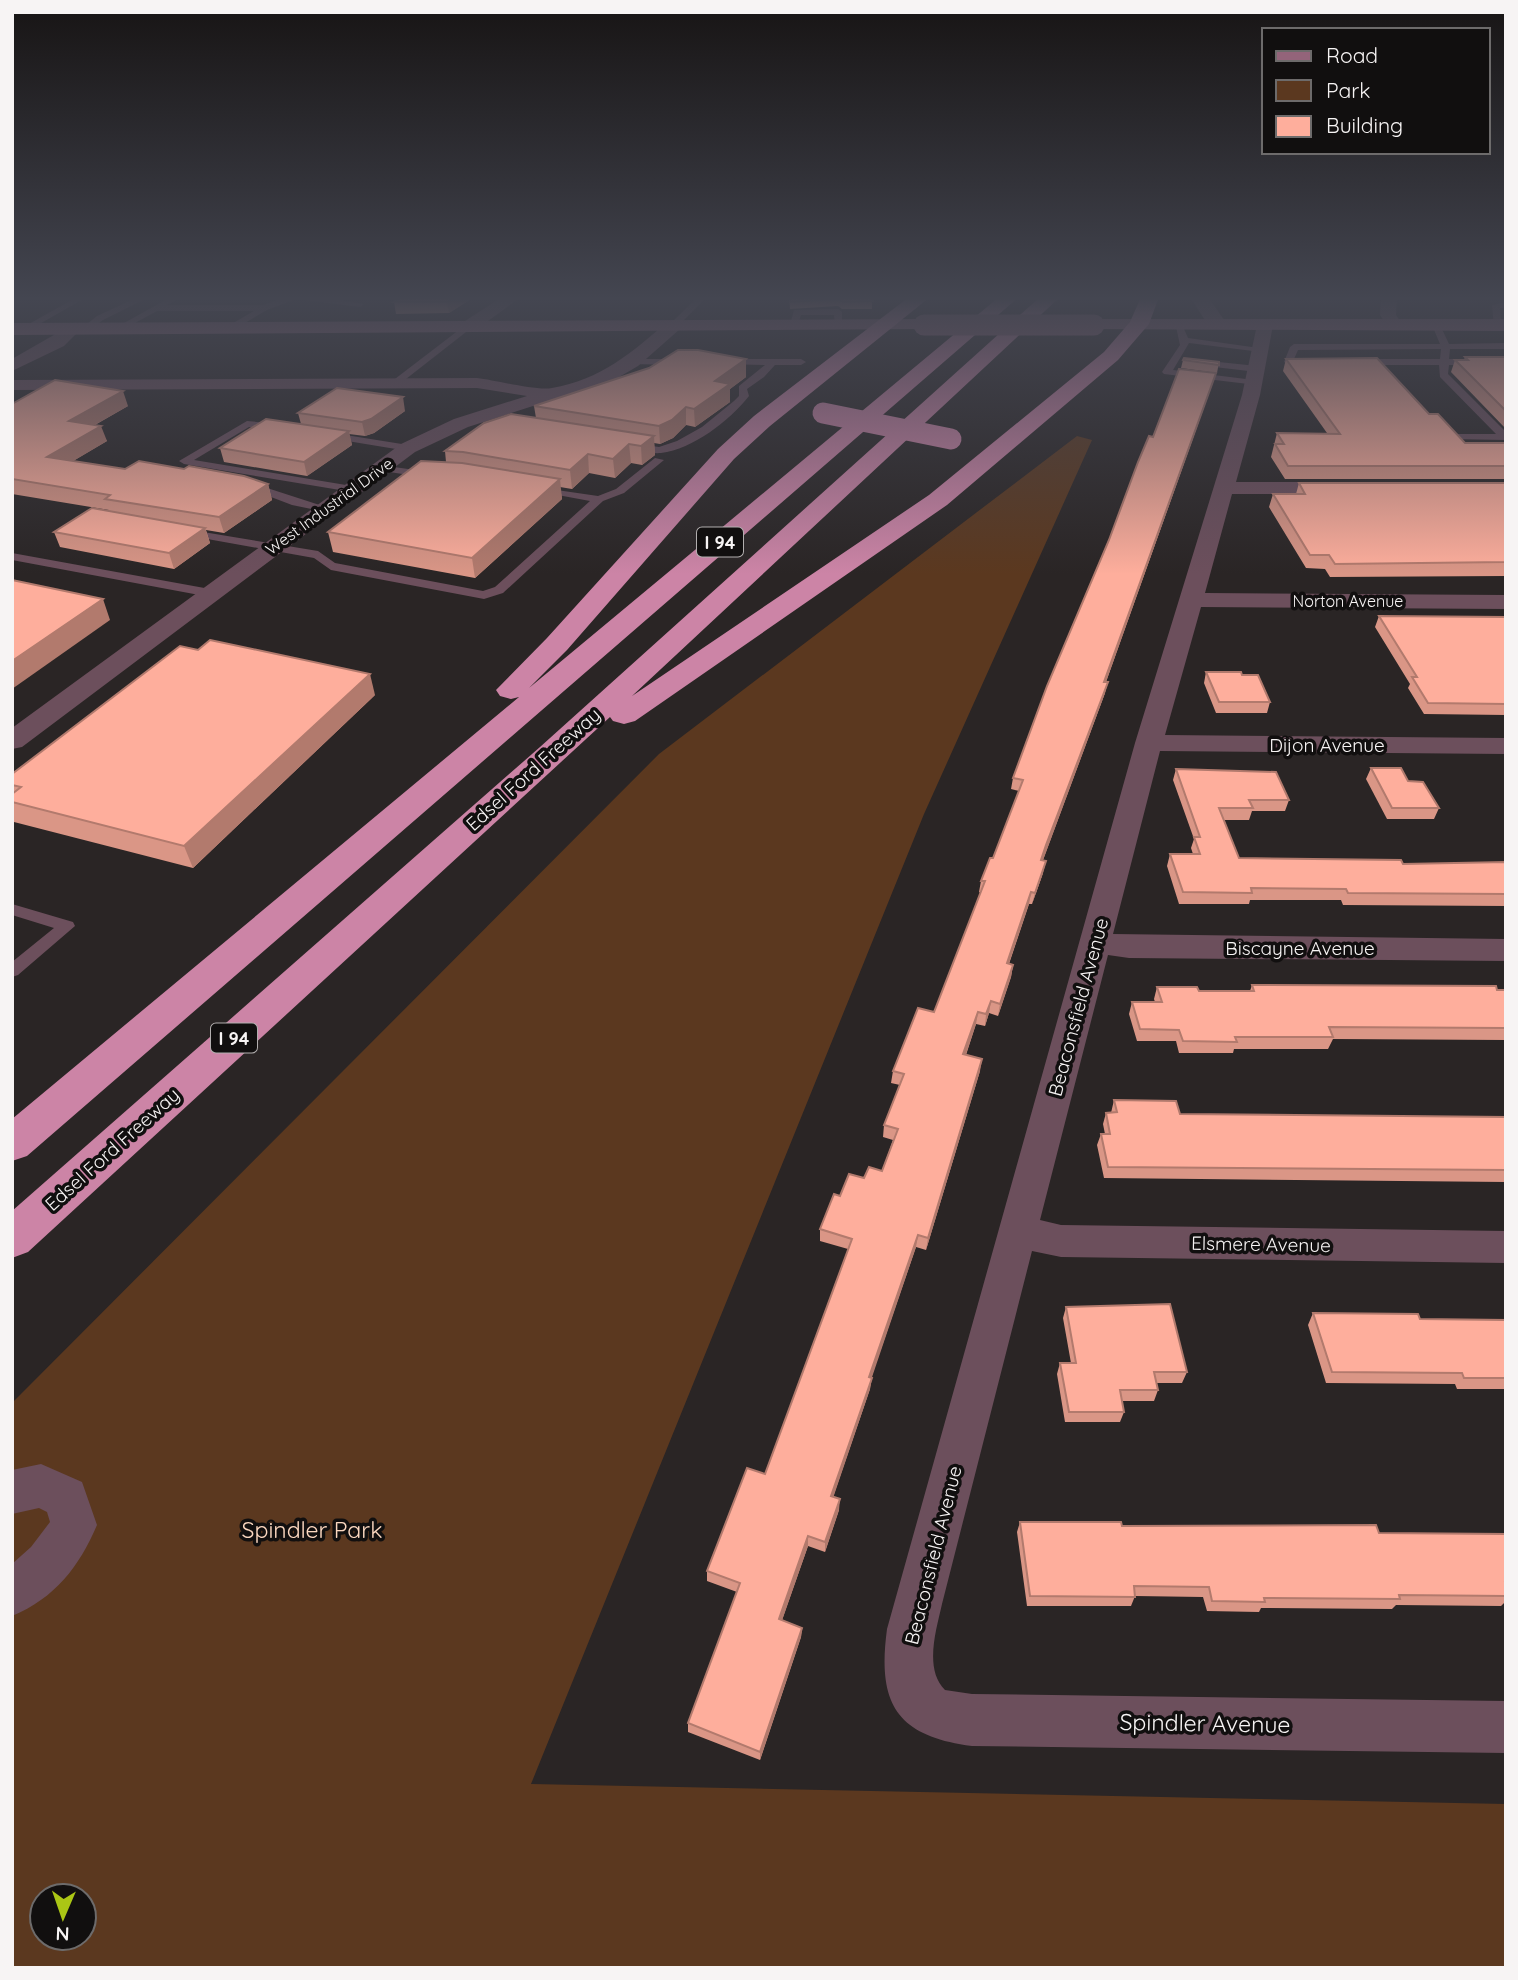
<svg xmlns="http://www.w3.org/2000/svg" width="1518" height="1980" font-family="Quicksand,sans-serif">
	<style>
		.green { fill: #5b381f; fill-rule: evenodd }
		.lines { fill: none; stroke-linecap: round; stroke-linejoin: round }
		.service { fill: #6c4f5c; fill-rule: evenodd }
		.minor { fill: #6c4f5c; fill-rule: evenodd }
		.tertiary { fill: #6c4f5c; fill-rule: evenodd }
		.secondary { fill: #93647a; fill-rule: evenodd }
		.motorway { fill: #cc84a6; fill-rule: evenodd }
		.secondary-bridge { stroke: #93647a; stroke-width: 21 }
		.motorway-bridge { stroke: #cc84a6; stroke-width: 21 }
		.wall { fill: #da9686 }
		.shaded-wall { fill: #b27a6d }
		.building { fill: #feae9c; stroke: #b27a6d; stroke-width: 2 }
		.labels { text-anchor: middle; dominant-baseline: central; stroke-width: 7; stroke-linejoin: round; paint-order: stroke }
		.far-street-label { font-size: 16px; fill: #f7f4f4; stroke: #110f0f }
		.shield { fill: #110f0f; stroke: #b2afaf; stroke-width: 2 }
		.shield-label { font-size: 18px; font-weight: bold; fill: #f7f4f4 }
		.street-label { font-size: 19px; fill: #f7f4f4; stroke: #110f0f }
		.near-park-label { font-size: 23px; fill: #fcd8c0; stroke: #110f0f }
		.near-street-label { font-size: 23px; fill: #f7f4f4; stroke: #110f0f }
	</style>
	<rect width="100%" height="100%" fill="#2a2525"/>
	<path class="green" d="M1077,436L1092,440L924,814L531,1784L1506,1804V1968H12V1403L659,754ZM42,1896H84V1938H42Z"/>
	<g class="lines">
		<g class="service">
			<polygon points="77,297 87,297 27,331 20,329"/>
			<polygon points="138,297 149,297 103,320 89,330 82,328 97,316"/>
			<polygon points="171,297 182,297 167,305 263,305 286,297 320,297 364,304 360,307 296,299 267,310 231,331 227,328 228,326 254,311 157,311 122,330 115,328"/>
			<polygon points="698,297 707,297 677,327 671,327 671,323"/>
			<polygon points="1506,302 1506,308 1500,308 1501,325 1494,327 1492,305"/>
			<polygon points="838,309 842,312 842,327 835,325 834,315 801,315 797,327 790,325 794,310"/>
			<polygon points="1175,322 1181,322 1188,338 1266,349 1261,352 1189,343 1173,370 1254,380 1259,383 1257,385 1164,374 1162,372 1180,345"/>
			<polygon points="1436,322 1440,325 1449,344 1506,343 1506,349 1450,349 1449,359 1506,359 1506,365 1449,365 1448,374 1506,432 1506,440 1446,439 1445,437 1450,434 1496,434 1440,377 1439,365 1359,365 1354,362 1359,359 1440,359 1441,349 1298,350 1294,359 1313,360 1313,364 1289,365 1284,362 1290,347 1294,344 1440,344 1432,325"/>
			<polygon points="468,323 475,325 397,386 391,386 391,382"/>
			<polygon points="632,359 682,359 687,362 682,365 629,364 629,360"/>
			<path d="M724,359H801L806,362L801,365H775L764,377L747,389L749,396C729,421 693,449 661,453C650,454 638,450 627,448V444L631,443L659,447L677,441L702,427L734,401L739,396V386L765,365L721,364V360Z"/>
			<polygon points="1209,361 1257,366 1262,369 1257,372 1206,366 1206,362"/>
			<polygon points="247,421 279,424 284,427 279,430 249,427 194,460 352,486 357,489 352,492 184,464 179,461"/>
			<polygon points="327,432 408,445 413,448 408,451 323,437 322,435"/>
			<polygon points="655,458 664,460 624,493 603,501 503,593 484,599 331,570 314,558 185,535 179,532 185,529 318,551 335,563 483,591 495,587 590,501 536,491 536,487 598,496 616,489"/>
			<polygon points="380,465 429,472 434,475 429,478 376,470 376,466"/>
			<polygon points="249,482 332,509 326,512 292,505 245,487 244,485"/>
			<polygon points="12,553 210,589 216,593 210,597 12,560"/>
			<polygon points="12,904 73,922 75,926 18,975 12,977 12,962 54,928 12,915"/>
		</g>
		<g class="minor">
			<polygon points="502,297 521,297 477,329 465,329 463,325 465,321"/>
			<polygon points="1381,297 1397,297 1396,315 1403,325 1401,329 1389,329 1380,315"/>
			<path d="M674,320L682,325L680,329L638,366L614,380L468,427L415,452L22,747L12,749V728L401,444L454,419L527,396L477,388L12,390V380L477,378C495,380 536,391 552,388C600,380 633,352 668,321Z"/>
			<path d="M1265,320L1273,325L1260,395L1236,482H1342L1349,484L1352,488L1349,492L1342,494H1232L1205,593L1506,595V609L1201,607L1165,735L1506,738V754L1160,751L1113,934L1506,939V961L1129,958L1108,955L1040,1220L1061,1225L1506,1231V1263L1061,1257L1032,1251L942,1604C936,1631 924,1669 945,1690L972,1694L1506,1701V1753L972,1746C896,1736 877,1703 887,1629L1135,743L1242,395L1257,325Z"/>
			<polygon points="73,324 81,329 64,346 12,371 12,359"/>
			<path d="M41,1464L82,1482L97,1525C79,1567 55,1598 12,1616V1564L31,1547L50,1522L47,1512L39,1508L12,1514V1470Z"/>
		</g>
		<polygon class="tertiary" points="1190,297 1208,297 1227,324 1224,328 1210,328"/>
		<g class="secondary">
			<polygon points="924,319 934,325 931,329 12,335 12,323"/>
			<polygon points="1094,319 1506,319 1506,331 1087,329 1084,325"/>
		</g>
		<g class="motorway">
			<polygon points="909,297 930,297 770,426 734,459 567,650 529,688 999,297 1019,297 27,1156 12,1161 12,1119 519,697 511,699 500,696 496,690 547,638 718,449 754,416"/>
			<polygon points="1040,297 1060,297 632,696 929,495 1104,352 1130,322 1141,297 1159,297 1149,324 1118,360 947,505 635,721 624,724 613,721 610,717 28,1252 12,1258 12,1211 540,747"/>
		</g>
		<polyline class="secondary-bridge" points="924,325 1094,325"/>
		<polyline class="motorway-bridge" points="823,413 951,439"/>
	</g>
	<g class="wall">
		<polygon points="233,297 268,297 253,300"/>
		<polygon points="474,297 449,313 396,314 394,302"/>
		<polygon points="789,297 872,297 872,309 842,309 838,306 790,309"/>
		<polygon points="1465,357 1506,357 1506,429 1451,372 1455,360 1464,360"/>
		<polygon points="746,359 746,377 730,389 730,402 695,427 686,425 673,438 660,444 654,443 655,455 642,465 631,463 615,478 589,473 572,489 560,487 562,499 475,578 333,552 328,532 446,462 445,451 536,418 534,406"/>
		<polygon points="1286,359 1429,414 1465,443 1506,443 1506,479 1285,479 1271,457 1277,433 1327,433 1283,371"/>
		<polygon points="1183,360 1219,362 1217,373 1181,368"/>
		<polygon points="1216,373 1213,382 1106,682 1105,693 1043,860 1043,873 1032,904 1029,904 1009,964 1013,965 1011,977 998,1016 989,1013 985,1026 976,1024 966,1055 980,1071 926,1250 916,1247 871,1378 870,1389 833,1497 839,1510 825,1552 808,1546 782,1620 802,1628 801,1637 760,1760 688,1732 688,1723 737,1592 707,1581 707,1571 765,1474 848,1249 820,1241 820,1229 840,1196 864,1178 882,1171 893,1140 883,1137 884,1125 900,1085 891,1083 893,1071 934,1012 981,893 979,892 981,881 993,858 1019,791 1011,789 1013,778 1153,437"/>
		<polygon points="12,404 128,406 95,425 107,441 73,461 125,469 268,484 272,500 224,533 206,530 210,543 174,569 60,547 54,532 109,511 109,510 12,494"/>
		<polygon points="405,411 374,433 365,436 349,434 352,445 307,476 224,462 220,448 301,424 298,413"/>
		<polygon points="1299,483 1506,483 1506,576 1330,577 1325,569 1306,568 1269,507 1273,494 1296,494"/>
		<polygon points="1379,616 1506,617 1506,715 1424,714 1408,688 1410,684 1375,627"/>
		<polygon points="1206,672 1270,702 1267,713 1216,713 1204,683"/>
		<polygon points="375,695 193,868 14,822 12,818 12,774"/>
		<polygon points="1371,768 1408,781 1439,808 1434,819 1387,819 1366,779"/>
		<polygon points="1176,769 1289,800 1285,811 1252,811 1249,820 1224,820 1239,858 1403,864 1506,862 1506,906 1343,905 1341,900 1250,900 1249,904 1179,904 1167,866 1170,854 1193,854 1191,848 1194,839 1173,780"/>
		<polygon points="1252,985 1506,990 1506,1040 1333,1039 1328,1049 1234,1049 1233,1053 1179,1053 1176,1041 1137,1041 1129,1014 1132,1002 1155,1002 1154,999 1157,987 1199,991 1250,991"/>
		<polygon points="1114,1100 1180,1114 1506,1117 1506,1182 1104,1178 1097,1145 1101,1134 1105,1134 1103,1124 1106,1113 1111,1113"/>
		<polygon points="1066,1307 1187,1372 1182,1383 1156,1383 1158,1390 1154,1401 1122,1401 1124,1412 1120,1422 1065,1422 1057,1374 1060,1363 1071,1363 1063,1318"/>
		<polygon points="1313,1313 1420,1319 1506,1320 1506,1389 1457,1389 1455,1384 1326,1383 1308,1325"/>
		<polygon points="1020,1522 1379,1533 1506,1534 1506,1601 1501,1606 1396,1605 1392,1609 1261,1608 1259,1612 1207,1611 1203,1597 1135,1596 1131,1606 1027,1606 1017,1532"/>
	</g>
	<g class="shaded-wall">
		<polygon points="253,297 268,297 253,300"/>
		<polygon points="455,297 474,297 449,313 447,302"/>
		<polygon points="746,359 746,377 730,389 730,402 695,427 694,409 715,381"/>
		<polygon points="1216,373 1213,382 1102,693 1104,682"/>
		<polygon points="123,391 128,406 75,436 69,421"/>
		<polygon points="403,397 405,411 374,433 365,436 362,422"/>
		<polygon points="686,407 686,425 673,438 660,444 659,426"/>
		<polygon points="101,426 107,441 53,473 47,457"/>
		<polygon points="349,431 352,445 307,476 304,462"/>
		<polygon points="654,436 655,455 642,465 641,446"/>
		<polygon points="629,444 631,463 615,478 613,459"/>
		<polygon points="588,454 589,473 572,489 570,470"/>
		<polygon points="560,479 562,499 475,578 472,558"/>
		<polygon points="268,484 272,500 224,533 219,517"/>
		<polygon points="205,528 210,543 174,569 169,553"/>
		<polygon points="103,599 110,620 12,689 12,661"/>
		<polygon points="370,674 375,695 193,868 184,846"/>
		<polygon points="1108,682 1105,693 1039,871 1041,860"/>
		<polygon points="1046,861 1043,873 1032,904 1035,893"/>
		<polygon points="1031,892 1029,904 1005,975 1007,963"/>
		<polygon points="1013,965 1011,977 998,1016 1000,1004"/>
		<polygon points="991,1001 989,1013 985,1026 986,1014"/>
		<polygon points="978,1012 976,1024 962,1066 963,1054"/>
		<polygon points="982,1059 980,1071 926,1250 928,1238"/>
		<polygon points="918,1235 916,1247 868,1389 869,1377"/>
		<polygon points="872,1378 870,1389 830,1507 831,1496"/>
		<polygon points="840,1499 839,1510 825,1552 825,1542"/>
		<polygon points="808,1536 808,1546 779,1629 779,1619"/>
		<polygon points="802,1628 801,1637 760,1760 760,1752"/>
	</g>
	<g class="building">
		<polygon points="403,297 455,297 447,302 394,302"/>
		<polygon points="790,297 872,297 873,301 843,302 838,299 790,302"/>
		<polygon points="678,350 698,350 746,359 715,381 730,384 694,409 686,407 672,420 659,426 534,406 649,368"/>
		<polygon points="1465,357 1506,357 1506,411 1455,360 1468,360"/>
		<polygon points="1184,358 1219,362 1219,365 1183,360"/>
		<polygon points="1377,358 1429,414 1438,414 1465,443 1506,443 1506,466 1288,466 1275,444 1284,444 1277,433 1340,434 1286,359"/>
		<polygon points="1179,369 1216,373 1104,682 1108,682 1046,845 1041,860 1046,861 1035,893 1031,892 1007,963 1013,965 1000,1004 991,1001 986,1014 978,1012 963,1054 982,1059 928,1238 918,1235 869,1377 872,1378 831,1496 840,1499 825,1542 808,1536 779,1619 802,1628 760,1752 688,1723 740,1583 707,1571 747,1468 765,1474 852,1239 820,1229 834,1194 840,1196 849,1174 864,1178 869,1167 882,1171 898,1129 884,1125 904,1074 893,1071 918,1008 934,1012 985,881 981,881 990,858 993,858 1023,780 1013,778 1047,686 1109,540 1138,462 1149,436 1153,437"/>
		<polygon points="55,380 123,391 69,421 101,426 47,457 125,469 139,461 184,469 189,466 244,476 268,484 219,517 105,499 110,495 12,479 12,404"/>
		<polygon points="337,388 403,397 371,419 362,422 298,413"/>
		<polygon points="511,414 654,436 641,446 629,444 613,459 588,454 570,470 463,452 445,451 484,423"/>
		<polygon points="266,419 349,431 304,462 220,448"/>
		<polygon points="421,461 462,463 560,479 472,558 328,532"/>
		<polygon points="1299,483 1506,483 1506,562 1335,564 1329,555 1310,555 1273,494 1305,494"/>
		<polygon points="92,508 205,528 169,553 54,532"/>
		<polygon points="12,580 103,599 12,661"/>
		<polygon points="1379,616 1506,617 1506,704 1428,703 1412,677 1417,677"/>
		<polygon points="210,640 370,674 184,846 12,802 12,794 21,787 12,785 12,774 180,646 198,650"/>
		<polygon points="1206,672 1241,672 1242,675 1258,675 1270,702 1219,702"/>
		<polygon points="1371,768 1401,768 1408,781 1423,782 1439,808 1392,808"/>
		<polygon points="1176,769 1276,772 1289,800 1249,800 1253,808 1219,808 1239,858 1401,860 1403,864 1506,862 1506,894 1348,893 1346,889 1251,888 1252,893 1183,892 1170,854 1200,854 1194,837 1200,837"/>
		<polygon points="1252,985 1496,986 1497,990 1506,990 1506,1028 1329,1027 1333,1037 1235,1037 1237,1042 1183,1041 1179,1030 1140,1029 1132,1002 1162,1002 1157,987 1197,987 1199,991 1254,991"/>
		<polygon points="1114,1100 1176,1101 1180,1114 1506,1117 1506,1170 1108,1167 1101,1134 1110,1134 1106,1113 1117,1112"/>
		<polygon points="1170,1304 1187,1372 1154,1372 1158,1390 1120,1390 1124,1412 1069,1412 1060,1363 1076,1363 1066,1307"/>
		<polygon points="1313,1313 1418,1314 1420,1319 1506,1320 1506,1378 1464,1378 1462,1373 1332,1372"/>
		<polygon points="1020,1522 1121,1522 1122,1526 1376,1525 1379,1533 1506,1534 1506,1582 1505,1582 1506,1596 1399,1595 1400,1599 1264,1598 1265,1602 1212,1601 1209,1587 1134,1586 1135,1597 1030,1596"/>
	</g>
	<linearGradient id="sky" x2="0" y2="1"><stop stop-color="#171414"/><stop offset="0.52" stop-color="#444651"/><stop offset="1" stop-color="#444651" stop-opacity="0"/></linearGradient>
	<rect width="1518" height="574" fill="url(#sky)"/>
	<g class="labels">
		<g class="far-street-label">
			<text transform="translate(329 506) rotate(-36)">West Industrial Drive</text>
			<text x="1348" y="601">Norton Avenue</text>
		</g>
		<g class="shield">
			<rect x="697" y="527.5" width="46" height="29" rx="5"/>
			<rect x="211" y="1023.5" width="46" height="29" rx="5"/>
		</g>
		<g class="shield-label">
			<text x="720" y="542">I 94</text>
			<text x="234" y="1038">I 94</text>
		</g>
		<g class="street-label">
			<text x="1327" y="745">Dijon Avenue</text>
			<text transform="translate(533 769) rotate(-42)">Edsel Ford Freeway</text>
			<text x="1300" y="948">Biscayne Avenue</text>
			<text transform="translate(1078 1007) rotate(-75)">Beaconsfield Avenue</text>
			<text transform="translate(112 1149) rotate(-42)">Edsel Ford Freeway</text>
			<text transform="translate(1261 1244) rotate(1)">Elsmere Avenue</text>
			<text transform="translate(933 1555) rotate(-76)">Beaconsfield Avenue</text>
		</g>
		<g class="near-park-label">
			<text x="312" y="1529">Spindler Park</text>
		</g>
		<g class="near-street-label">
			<text transform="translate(1205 1723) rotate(1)">Spindler Avenue</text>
		</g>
	</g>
	<rect width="1518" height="1980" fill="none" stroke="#f7f4f4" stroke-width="28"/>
	<rect x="1262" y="28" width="228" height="126" fill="#110f0f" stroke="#6d6b6b" stroke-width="2"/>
	<rect x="1276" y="51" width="35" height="10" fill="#93647a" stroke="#6d6b6b" stroke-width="2"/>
	<text x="1326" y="63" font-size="21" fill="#f7f4f4">Road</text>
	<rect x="1276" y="80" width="35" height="21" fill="#5b381f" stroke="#6d6b6b" stroke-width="2"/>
	<text x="1326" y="98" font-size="21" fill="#f7f4f4">Park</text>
	<rect x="1276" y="116" width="35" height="21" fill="#feae9c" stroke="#6d6b6b" stroke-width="2"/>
	<text x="1326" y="133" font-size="21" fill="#f7f4f4">Building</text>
	<g transform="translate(63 1917) rotate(182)"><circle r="33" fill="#110f0f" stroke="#6d6b6b" stroke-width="2"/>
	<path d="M0-5L12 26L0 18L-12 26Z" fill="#abc615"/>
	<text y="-10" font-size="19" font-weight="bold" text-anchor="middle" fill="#f7f4f4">N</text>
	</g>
</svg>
